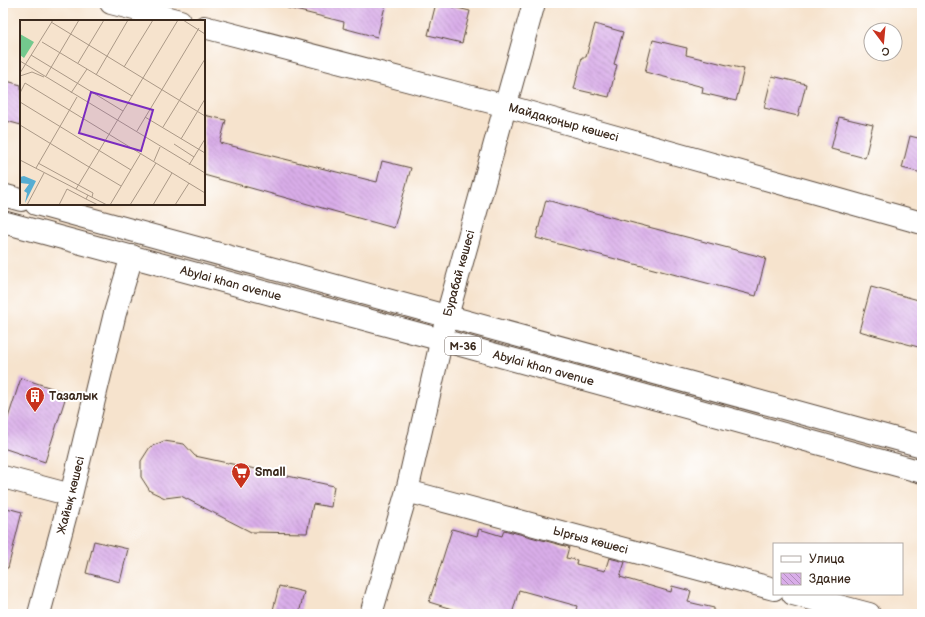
<svg xmlns="http://www.w3.org/2000/svg" width="925" height="617" font-family="'Balsamiq Sans',sans-serif">
	<style>
		.building { fill: url(#building-back-hatch) }
		.lines { fill: none; stroke-linecap: round; stroke-linejoin: round }
		.minor-casing { stroke: #574638; stroke-width: 24 }
		.major-casing { stroke: #574638; stroke-width: 24 }
		.minor { stroke: #fff; stroke-width: 22 }
		.major { stroke: #fff; stroke-width: 22 }
		.labels { text-anchor: middle; dominant-baseline: central; stroke-width: 4; stroke-linejoin: round; paint-order: stroke }
		.shield { fill: #fff; stroke: #766a62; stroke-width: 1 }
		.shield-label { font-size: 11px; font-weight: bold; fill: #3b2a1e }
		.street-label { font-size: 12px; fill: #3b2a1e; stroke: #fff }
		.poi-label { font-size: 12px; font-weight: bold; fill: #3b2a1e; stroke: #fff; text-anchor: start }
		.inset-road { fill: none; stroke: #ab9987; stroke-width: 1 }
		.view { fill: #7b2cbf; fill-opacity: 0.15; stroke: #7b2cbf; stroke-width: 2 }
		.inset-edge { fill: none; stroke: #3b2a1e; stroke-width: 2 }
	</style>
	<defs>
		<pattern id="building-back-hatch" width="6" height="6" patternUnits="userSpaceOnUse"><rect width="6" height="6" fill="#d9ade9"/><path d="M-1 5l2 2M0 0l6 6M5-1l2 2" fill="none" stroke="#b18dbc"/></pattern>
	</defs>
	<rect width="100%" height="100%" fill="#fff"/>
	<filter id="ink" filterUnits="userSpaceOnUse"><feTurbulence type="fractalNoise" baseFrequency=".025" numOctaves="2"/><feDisplacementMap in="SourceGraphic" scale="8" xChannelSelector="R" yChannelSelector="G"/><feConvolveMatrix kernelMatrix="1 2 1 2 8 2 1 2 1" color-interpolation-filters="sRGB"/></filter>
	<filter id="wash" filterUnits="userSpaceOnUse"><feTurbulence type="fractalNoise" baseFrequency=".012" numOctaves="4" result="noise"/><feDisplacementMap in="SourceGraphic" scale="16" xChannelSelector="R" yChannelSelector="G"/><feGaussianBlur stdDeviation="0.9" result="paint"/><feColorMatrix in="noise" values="0 0 0 0 0 0 0 0 0 0 0 0 0 0 0 0 0 1.4 0 .05"/><feComposite in="paint" operator="in"/></filter>
	<g filter="url(#wash)">
		<rect width="100%" height="100%" fill="#f6e3cd"/>
		<g id="blocks">
			<g class="building">
				<polygon points="288,3 386,3 377,37 343,28 344,22 287,8"/>
				<polygon points="436,3 470,11 462,43 428,35"/>
				<polygon points="595,24 623,32 614,64 617,65 609,97 574,89 582,57 586,57"/>
				<polygon points="653,40 687,48 686,55 744,69 736,101 702,93 703,87 645,72"/>
				<polygon points="772,76 806,84 798,116 764,108"/>
				<polygon points="3,80 21,85 21,125 3,120"/>
				<polygon points="204,115 226,120 220,143 377,182 382,161 411,168 394,228 204,175"/>
				<polygon points="839,117 873,125 865,158 831,149"/>
				<polygon points="910,136 922,139 922,173 902,168"/>
				<polygon points="546,200 766,258 756,296 536,238"/>
				<polygon points="871,287 922,301 922,348 859,331"/>
				<polygon points="21,378 67,393 45,462 3,448 3,433"/>
				<polygon points="164,441 184,444 195,456 334,486 331,507 313,504 307,533 251,532 181,496 165,498 150,491 141,477 141,461 150,447"/>
				<polygon points="3,507 22,512 8,568 3,568"/>
				<polygon points="452,529 477,536 479,529 502,536 504,530 569,547 566,558 577,560 576,564 605,571 609,558 625,562 620,577 671,592 672,586 691,591 688,602 714,608 714,614 575,614 577,606 519,590 512,614 468,614 429,602"/>
				<polygon points="94,541 128,549 120,582 86,573"/>
				<polygon points="279,586 304,592 299,614 272,614"/>
			</g>
		</g>
	</g>
	<g filter="url(#ink)">
		<use href="#blocks" fill-opacity="0" stroke="#574638" stroke-width="1"/>
		<g class="lines">
			<defs>
				<g id="minor">
					<polyline points="111,3 180,21"/>
					<path id="s1" d="M204,27L506,106L922,223"/>
					<polyline points="3,477 71,495"/>
					<path id="s2" d="M407,491L774,589"/>
					<polyline points="793,594 869,614"/>
					<path id="s3" d="M39,614L71,495L115,313L132,256"/>
					<path id="s4" d="M371,614L407,491L447,316L534,3"/>
				</g>
				<g id="major">
					<polyline points="3,195 21,200"/>
					<polyline points="36,204 922,446"/>
					<path id="s5" d="M3,222L442,340L922,472"/>
				</g>
			</defs>
			<use href="#minor" class="minor-casing"/>
			<use href="#major" class="major-casing"/>
			<use href="#minor" class="minor"/>
			<use href="#major" class="major"/>
		</g>
	</g>
	<defs>
		<symbol id="building-pin" viewBox="-11 -11 22 30"><path d="M0 17L-7.5 6A9.5 9.5 0 1 1 7.5 6Z" fill="#c8321e" stroke="#fff"/><path d="M-4-6H4V6H1V3H-1V6H-4ZM-2.5-4.3h1.7v1.8h-1.7ZM.8-4.3h1.7v1.8H.8ZM-2.5-1h1.7V.8h-1.7ZM.8-1h1.7V.8H.8Z" fill="#fff"/></symbol>
		<symbol id="supermarket-pin" viewBox="-11 -11 22 30"><path d="M0 17L-7.5 6A9.5 9.5 0 1 1 7.5 6Z" fill="#c8321e" stroke="#fff"/><path d="M-6-5.5h2.5l.6 2H6L4.5 2H-2.5L-4.4-4H-6ZM-1.5 3.2a1.3 1.3 0 1 0 .1 0ZM3 3.2a1.3 1.3 0 1 0 .1 0Z" fill="#fff"/></symbol>
	</defs>
	<g fill-rule="evenodd">
		<use href="#building-pin" x="24" y="385" width="22" height="30"/>
		<use href="#supermarket-pin" x="230" y="461" width="22" height="30"/>
	</g>
	<g class="labels">
		<rect class="shield" x="445" y="337" width="36" height="18" rx="3"/>
		<g class="shield-label">
			<text x="463" y="346">M-36</text>
		</g>
		<g class="street-label">
			<text stroke="none"><textPath href="#s1" startOffset="372">Майдақоңыр көшесі</textPath></text>
			<text stroke="none"><textPath href="#s4" startOffset="352">Бурабай көшесі</textPath></text>
			<text stroke="none"><textPath href="#s5" startOffset="236">Abylai khan avenue</textPath></text>
			<text stroke="none"><textPath href="#s5" startOffset="560">Abylai khan avenue</textPath></text>
			<text stroke="none"><textPath href="#s3" startOffset="123">Жайық көшесі</textPath></text>
			<text stroke="none"><textPath href="#s2" startOffset="190">Ырғыз көшесі</textPath></text>
		</g>
		<g class="poi-label">
			<text x="49" y="396">Тазалык</text>
			<text x="255" y="472">Small</text>
		</g>
	</g>
	<g transform="translate(20 20)">
		<rect width="185" height="185" fill="#f6e3cd"/>
		<path d="M0,14L14,22L4,38L0,35Z" fill="#73c98e"/>
		<path d="M4,156L16,161L5,183L7,173L4,171L9,164L0,163V157Z" fill="#56add2"/>
		<path class="inset-road" d="M163,0L185,14M31,2L185,96M22,22L112,76M11,35L103,91M0,41L185,153M58,43L84,0M104,47L133,0M0,53L33,0M76,55L108,0M0,56L12,52L24,57M26,56L59,0M0,73L5,63L185,173M51,73L67,49M0,82L111,150M125,97L185,133M0,105L69,147M143,107L185,39M117,111L179,8M161,119L185,79M154,124L174,137M0,140L87,185M134,141L140,127M18,143L73,173L72,177M169,145L185,119M69,147L101,166M16,148L57,77M56,169L158,0M66,179L78,185M7,185L24,153M39,185L47,169L66,179L68,175M90,185L121,133M110,185L136,143M133,185L152,153M155,185L169,163"/>
		<path class="view" d="M71,72L133,90L121,131L59,113Z"/>
		<rect width="185" height="185" class="inset-edge"/>
	</g>
	<rect width="925" height="617" fill="none" stroke="#fff" stroke-width="16"/>
	<rect x="773" y="543" width="130" height="52" fill="#ffffff" stroke="#b1aaa5"/>
	<rect x="781" y="556" width="20" height="6" fill="#ffffff" stroke="#b1aaa5"/>
	<text x="809" y="563" font-size="12" fill="#3b2a1e">Улица</text>
	<rect x="781" y="573" width="20" height="12" fill="url(#building-back-hatch)" stroke="#b1aaa5"/>
	<text x="809" y="583" font-size="12" fill="#3b2a1e">Здание</text>
	<g transform="translate(883 42) rotate(164)"><circle r="19" fill="#ffffff" stroke="#b1aaa5"/>
	<path d="M0-3L7 15L0 10L-7 15Z" fill="#c8321e"/>
	<text y="-6" font-size="11" font-weight="bold" text-anchor="middle" fill="#3b2a1e">С</text>
	</g>
</svg>
